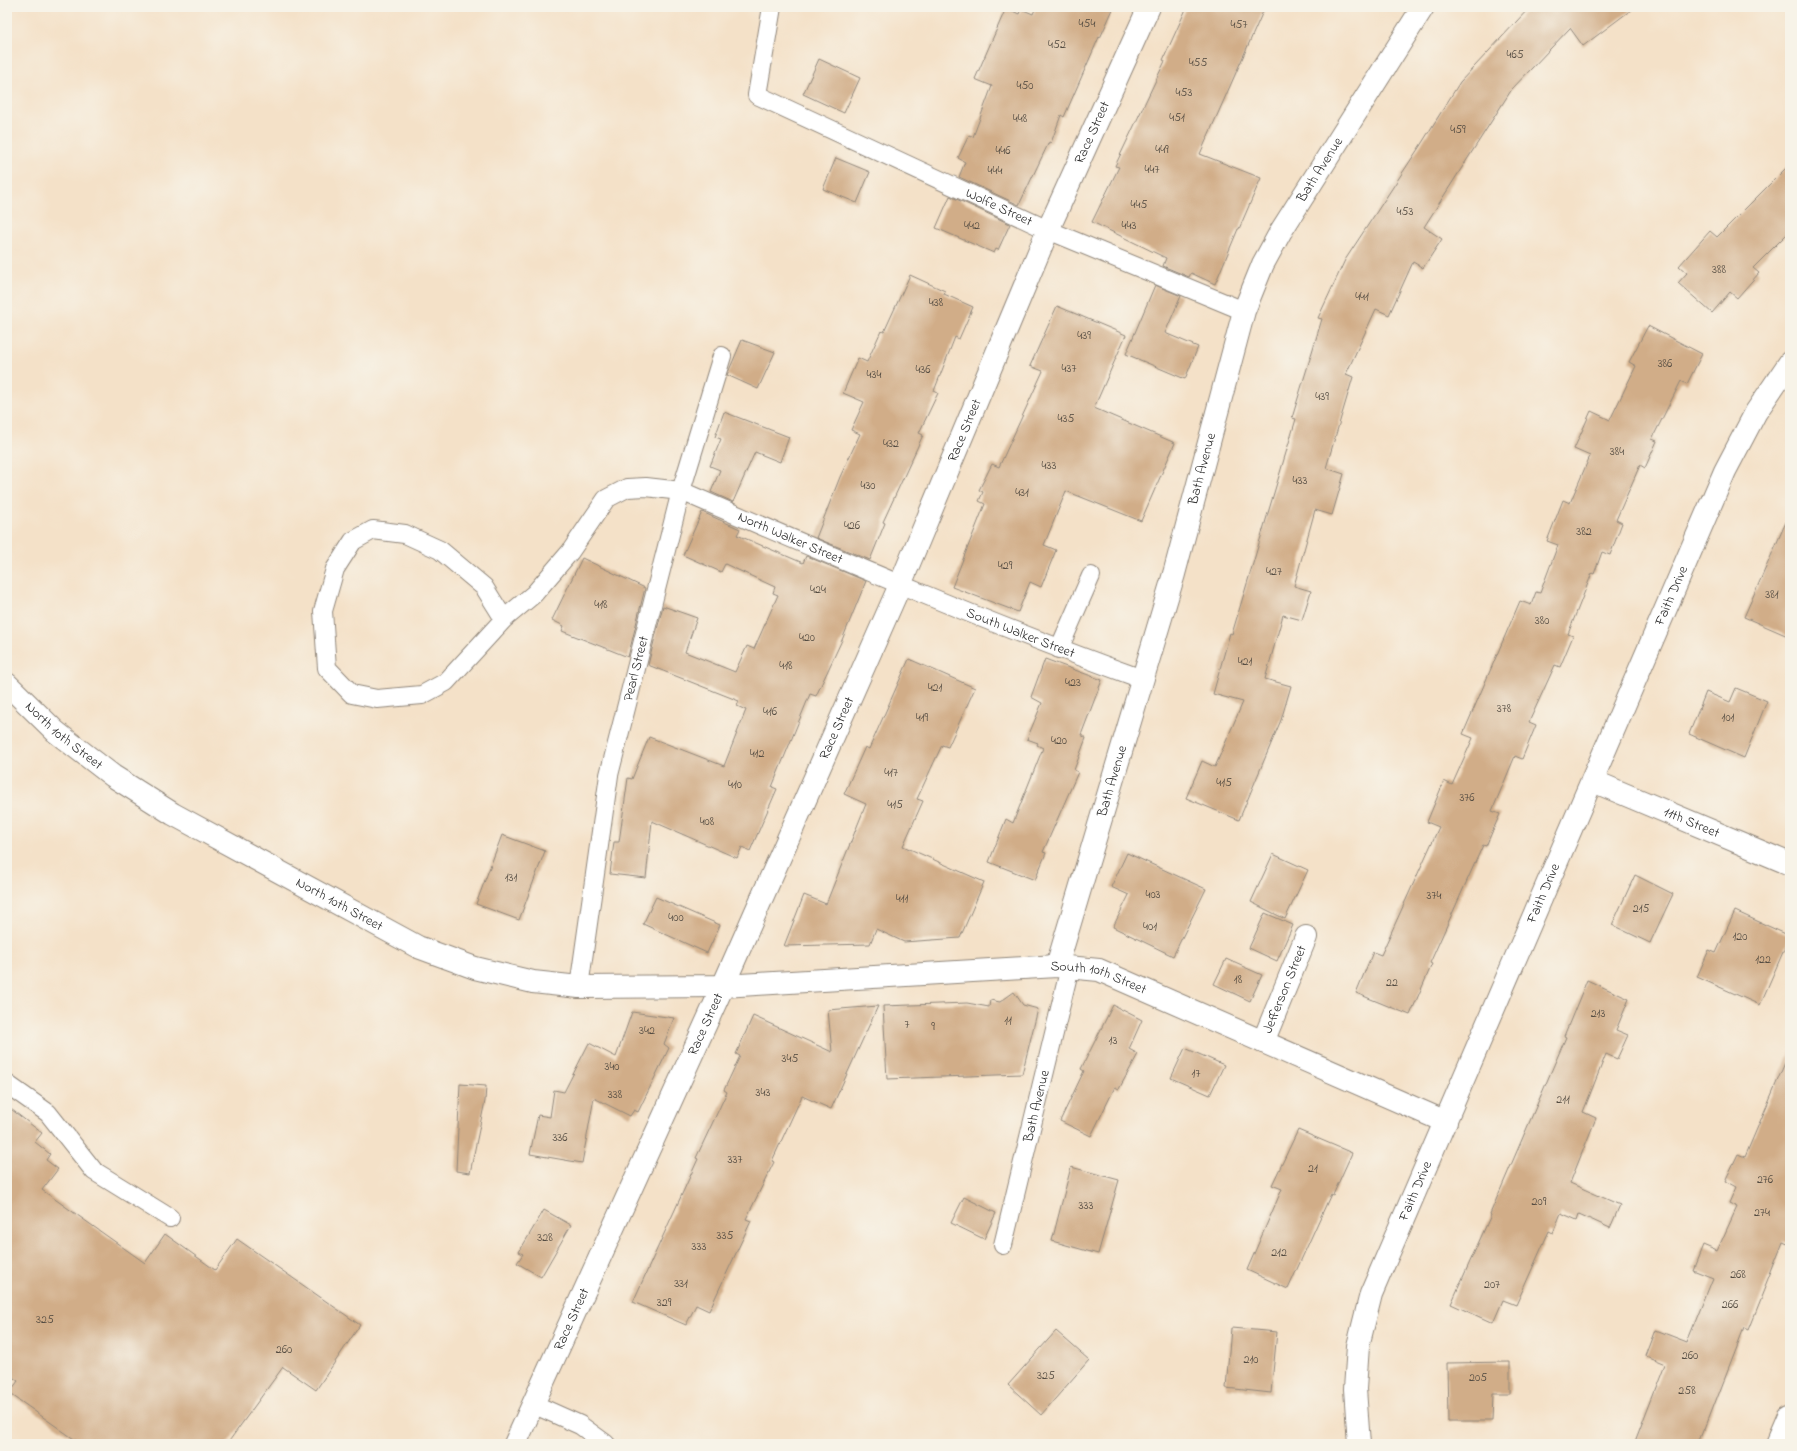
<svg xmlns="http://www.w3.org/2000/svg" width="1797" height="1451" font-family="'Indie Flower',sans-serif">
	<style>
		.building { fill: #d1ad88 }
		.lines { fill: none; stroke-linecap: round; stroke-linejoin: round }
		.lane-casing { stroke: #90867a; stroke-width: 20 }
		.street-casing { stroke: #90867a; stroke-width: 24 }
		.secondary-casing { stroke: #90867a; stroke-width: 24 }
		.lane { stroke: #fff; stroke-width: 18 }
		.street { stroke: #fff; stroke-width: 22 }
		.secondary { stroke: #fff; stroke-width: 22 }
		.labels { text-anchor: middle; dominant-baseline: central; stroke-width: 3; stroke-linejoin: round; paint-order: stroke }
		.number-label { font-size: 12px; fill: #544c42 }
		.street-label { font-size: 14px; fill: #2b2b2b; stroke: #f7f3e8 }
	</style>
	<rect width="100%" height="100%" fill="#f7f3e8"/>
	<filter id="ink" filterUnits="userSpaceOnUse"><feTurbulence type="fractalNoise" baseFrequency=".025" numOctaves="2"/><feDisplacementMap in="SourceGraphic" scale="8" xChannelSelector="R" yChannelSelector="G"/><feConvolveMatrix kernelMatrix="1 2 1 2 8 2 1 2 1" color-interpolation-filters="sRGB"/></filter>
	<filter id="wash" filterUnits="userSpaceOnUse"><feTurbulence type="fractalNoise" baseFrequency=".012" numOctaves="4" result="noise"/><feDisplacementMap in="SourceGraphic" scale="16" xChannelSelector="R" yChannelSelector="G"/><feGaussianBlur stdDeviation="0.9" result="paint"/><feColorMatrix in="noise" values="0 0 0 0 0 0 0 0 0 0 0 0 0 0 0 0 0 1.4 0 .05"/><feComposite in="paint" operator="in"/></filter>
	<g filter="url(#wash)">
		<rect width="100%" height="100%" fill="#f4e1c8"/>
		<g id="blocks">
			<g class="building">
				<polygon points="1036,7 1114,7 1100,38 1099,37 1064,117 1061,115 1051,143 1049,142 1019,205 959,177 965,162 958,158 969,135 973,137 992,86 975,79 1006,8 1019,14 1021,9 1033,14"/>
				<polygon points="1187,7 1265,7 1200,154 1261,178 1239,229 1238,229 1215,284 1191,273 1189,277 1163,266 1166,258 1092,222 1119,167 1115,166 1165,61 1163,60"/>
				<polygon points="1530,7 1635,7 1583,46 1570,28 1512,89 1424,227 1442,239 1423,268 1413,262 1389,315 1376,309 1346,374 1353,377 1326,468 1344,474 1332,515 1315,510 1294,586 1311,591 1302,620 1283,615 1265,679 1291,686 1281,720 1239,820 1186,798 1202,761 1215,767 1243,702 1213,694 1230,633 1232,634 1296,419 1292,418 1322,319 1318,318 1345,260 1420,146 1460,82"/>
				<polygon points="819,59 860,78 844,113 803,94"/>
				<polygon points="836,158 870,172 857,203 823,189"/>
				<polygon points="1790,164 1790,231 1753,268 1759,273 1737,298 1730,292 1712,313 1678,283 1687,273 1679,266 1710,231 1717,237"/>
				<polygon points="950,196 1010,224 998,250 996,249 994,253 936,228"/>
				<polygon points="910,275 945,291 944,294 973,307 959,339 955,337 934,391 938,393 919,433 923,435 883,522 885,523 870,560 816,538 840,477 860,434 851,430 864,402 843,393 858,358 867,362 881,331 884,332"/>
				<polygon points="1155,285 1181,296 1165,333 1198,347 1185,379 1126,354"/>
				<polygon points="1057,306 1126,335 1094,408 1175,443 1141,521 1066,491 1044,545 1056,550 1041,587 1030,582 1018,612 952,587 985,504 979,501 983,492 979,490 992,464 999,467 1043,371 1030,366"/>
				<polygon points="1648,326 1702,354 1687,384 1681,381 1652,439 1657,441 1645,468 1640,465 1616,520 1622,523 1610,555 1602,552 1594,574 1592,573 1568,634 1573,636 1560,667 1555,665 1529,722 1536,725 1522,759 1515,756 1492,811 1500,814 1486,846 1483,845 1430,963 1432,964 1410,1015 1356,993 1373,952 1381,955 1439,827 1427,822 1444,781 1452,785 1473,738 1463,734 1520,601 1531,605 1536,592 1540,593 1558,545 1547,541 1563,500 1570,503 1590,456 1574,449 1591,411 1610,420 1636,366 1629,362"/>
				<polygon points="742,340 775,352 758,389 727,375"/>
				<polygon points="724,412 789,437 780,462 755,452 733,502 711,492 720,470 710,466 721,439 715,437"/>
				<polygon points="702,512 740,529 737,535 803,563 806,556 866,581 842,640 816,696 810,694 772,787 777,789 750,851 742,847 737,858 652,821 646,878 610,874 614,842 619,842 628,778 632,779 649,737 724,766 746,710 737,706 739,701 648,665 663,606 697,618 685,652 735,672 747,646 754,649 778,595 773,593 775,587 725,564 721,572 683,555"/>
				<polygon points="1790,513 1790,637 1744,617"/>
				<polygon points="582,558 645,588 628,657 562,631 564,626 552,620"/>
				<polygon points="909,659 975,688 948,747 942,745 917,799 923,801 903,846 984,882 960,938 904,942 876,929 870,944 784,946 804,895 826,904 866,804 844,794 865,747 869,749"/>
				<polygon points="1045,659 1102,680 1081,735 1086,738 1074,770 1078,772 1043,852 1046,853 1035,880 989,862 1006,819 1013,823 1043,748 1037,745 1038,743 1027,739 1042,703 1031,697"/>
				<polygon points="1736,688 1767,701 1744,758 1689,734 1706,692 1730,702"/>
				<polygon points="502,835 545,851 519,920 476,904"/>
				<polygon points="1127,853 1206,889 1173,956 1113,927 1129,895 1111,887"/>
				<polygon points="1273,854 1308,870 1285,919 1251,902"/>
				<polygon points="1635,875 1673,894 1650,943 1612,925"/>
				<polygon points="656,897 720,925 707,953 643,924"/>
				<polygon points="1735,911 1790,936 1760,1005 1697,977 1709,950 1716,953"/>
				<polygon points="1265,913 1293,925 1277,961 1249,948"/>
				<polygon points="1226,959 1262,975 1250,1001 1214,984"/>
				<polygon points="1587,980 1629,999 1616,1030 1628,1035 1617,1059 1606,1054 1583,1112 1596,1118 1570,1183 1620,1205 1610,1228 1579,1214 1577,1220 1561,1213 1553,1233 1549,1231 1516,1305 1503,1300 1493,1323 1451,1304 1491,1215 1490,1214 1566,1037 1564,1036"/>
				<polygon points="1014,992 1023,1005 1038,1009 1022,1074 887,1079 883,1006 967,1003 989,1007 990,1000 1000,1002"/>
				<polygon points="1113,1005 1142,1020 1129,1049 1138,1054 1119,1089 1115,1087 1091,1136 1060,1121 1084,1071 1081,1069"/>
				<polygon points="878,1006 831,1109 802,1096 772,1161 774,1162 746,1219 751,1221 709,1311 696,1305 686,1325 633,1302 698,1159 696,1158 727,1092 724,1090 740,1056 736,1054 753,1016 832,1052 828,1010"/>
				<polygon points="632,1012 674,1018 664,1044 669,1048 638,1112 634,1110 630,1116 594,1098 582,1163 530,1154 538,1115 550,1117 554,1090 564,1092 589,1043 616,1057"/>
				<polygon points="1185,1048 1224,1065 1210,1095 1171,1078"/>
				<polygon points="1790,1051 1790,1245 1783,1242 1748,1330 1744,1328 1699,1444 1634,1444 1665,1364 1646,1356 1656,1330 1687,1342 1713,1278 1693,1270 1703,1245 1717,1251 1737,1207 1729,1203 1736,1187 1725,1181 1738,1154 1745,1157"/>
				<polygon points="460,1084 486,1086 485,1101 470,1173 456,1171"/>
				<polygon points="7,1106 42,1133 35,1142 50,1154 46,1160 58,1169 42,1190 145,1263 165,1234 215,1270 237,1239 360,1325 316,1390 283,1367 227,1444 81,1444 9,1393 18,1381 7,1373"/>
				<polygon points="1298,1130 1352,1153 1333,1195 1331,1194 1288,1289 1247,1270 1282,1189 1272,1185"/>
				<polygon points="1071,1167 1119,1180 1098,1254 1052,1241"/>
				<polygon points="964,1197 996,1213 984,1239 951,1223"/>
				<polygon points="544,1210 571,1225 541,1277 517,1263 523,1254 519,1252"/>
				<polygon points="1231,1328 1277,1332 1271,1393 1226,1388"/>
				<polygon points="1056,1331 1089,1360 1041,1415 1008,1385"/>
				<polygon points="1510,1362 1510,1394 1493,1394 1492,1421 1448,1421 1447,1363"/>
			</g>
		</g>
	</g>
	<g filter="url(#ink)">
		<use href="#blocks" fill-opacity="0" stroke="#90867a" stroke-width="1"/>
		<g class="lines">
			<defs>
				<g id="lane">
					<path id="s1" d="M772,7L757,95L1048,230L1244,311"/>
					<path id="s2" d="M504,619L484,587L440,550L405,534L373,530L353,541L335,569L323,611L327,668L352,694L377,699L422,695L446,682L504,619L534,594L570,552L606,499L627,488L646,487L681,491C834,557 986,623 1142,679"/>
					<polyline points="1059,649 1091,576"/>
					<path id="s3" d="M579,987L609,775L681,491L722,356"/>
					<polyline points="7,1084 48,1113 94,1171 170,1218"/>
					<path id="s4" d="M1003,1245L1070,967"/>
					<polyline points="533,1404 580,1425 606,1444"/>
				</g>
				<g id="street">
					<path id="s5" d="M7,684L56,732L113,776L173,814L418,947L475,968L533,982L579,987L723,986L1057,966L1099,970L1446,1122"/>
					<path id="s6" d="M1593,781L1790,864"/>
					<path id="s7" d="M1057,966L1174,574L1244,311L1263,264L1281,231L1423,7"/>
					<path id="s8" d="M1263,1042L1306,937"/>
					<path id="s9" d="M1359,1444L1355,1389L1358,1346L1371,1294L1725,471L1756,412L1790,362"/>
					<polyline points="1778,1444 1790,1416"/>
				</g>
				<g id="secondary">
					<path id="s10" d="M515,1444L723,986L900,585L1048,230L1149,7"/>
				</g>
			</defs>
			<use href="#lane" class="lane-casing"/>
			<use href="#street" class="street-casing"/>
			<use href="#secondary" class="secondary-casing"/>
			<use href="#lane" class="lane"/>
			<use href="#street" class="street"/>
			<use href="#secondary" class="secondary"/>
		</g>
	</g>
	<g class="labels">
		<g class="number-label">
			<text x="1087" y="24">454</text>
			<text x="1239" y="25">457</text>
			<text x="1057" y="45">452</text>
			<text x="1515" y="55">465</text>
			<text x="1198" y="63">455</text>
			<text x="1025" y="86">450</text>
			<text x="1184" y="93">453</text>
			<text x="1177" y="118">451</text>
			<text x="1020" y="119">448</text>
			<text x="1458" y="130">459</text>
			<text x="1162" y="150">449</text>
			<text x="1003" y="151">446</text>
			<text x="1152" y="170">447</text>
			<text x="995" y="171">444</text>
			<text x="1139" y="205">445</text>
			<text x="1405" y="212">453</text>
			<text x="972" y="226">442</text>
			<text x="1129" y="226">443</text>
			<text x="1719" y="270">388</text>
			<text x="1362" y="297">441</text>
			<text x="936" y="303">438</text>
			<text x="1084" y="336">439</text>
			<text x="1665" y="364">386</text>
			<text x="1069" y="369">437</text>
			<text x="923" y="370">436</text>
			<text x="874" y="375">434</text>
			<text x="1322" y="397">439</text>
			<text x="1066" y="419">435</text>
			<text x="891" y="444">432</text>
			<text x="1617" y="452">384</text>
			<text x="1049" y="466">433</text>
			<text x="1300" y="481">433</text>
			<text x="868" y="486">430</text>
			<text x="1022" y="493">431</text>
			<text x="852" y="526">426</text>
			<text x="1584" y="532">382</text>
			<text x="1005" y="566">429</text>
			<text x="1274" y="572">427</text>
			<text x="818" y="590">424</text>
			<text x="1772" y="595">381</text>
			<text x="601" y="605">418</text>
			<text x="1542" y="621">380</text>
			<text x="807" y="638">420</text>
			<text x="1245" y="662">421</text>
			<text x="786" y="666">418</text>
			<text x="1073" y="683">423</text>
			<text x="935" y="688">421</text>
			<text x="1504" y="709">378</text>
			<text x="770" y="712">416</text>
			<text x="922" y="718">419</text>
			<text x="1728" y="718">101</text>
			<text x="1059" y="741">420</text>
			<text x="757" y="754">412</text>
			<text x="891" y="773">417</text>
			<text x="1224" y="783">415</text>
			<text x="735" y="785">410</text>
			<text x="1467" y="798">376</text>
			<text x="895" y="805">415</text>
			<text x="707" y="822">408</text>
			<text x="511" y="878">131</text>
			<text x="1153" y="895">403</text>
			<text x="1434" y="896">374</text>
			<text x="902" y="899">411</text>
			<text x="1641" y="909">215</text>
			<text x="676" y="918">400</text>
			<text x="1150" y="927">401</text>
			<text x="1740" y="937">120</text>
			<text x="1763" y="960">122</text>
			<text x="1238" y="980">18</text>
			<text x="1392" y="983">22</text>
			<text x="1598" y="1014">213</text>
			<text x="1008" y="1021">11</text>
			<text x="907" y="1025">7</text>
			<text x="933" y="1027">9</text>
			<text x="647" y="1031">342</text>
			<text x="1113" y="1041">13</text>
			<text x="790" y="1059">345</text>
			<text x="612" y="1067">340</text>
			<text x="1196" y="1074">17</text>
			<text x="763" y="1093">343</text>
			<text x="615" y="1095">338</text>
			<text x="1563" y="1100">211</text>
			<text x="560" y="1138">336</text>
			<text x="735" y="1160">337</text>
			<text x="1313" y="1169">21</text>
			<text x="1765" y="1180">276</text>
			<text x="1539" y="1202">209</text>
			<text x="1086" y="1206">333</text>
			<text x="1762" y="1213">274</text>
			<text x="725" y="1236">335</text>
			<text x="545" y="1238">328</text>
			<text x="699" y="1247">333</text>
			<text x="1279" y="1253">212</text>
			<text x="1738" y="1275">268</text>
			<text x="681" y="1284">331</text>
			<text x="1492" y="1285">207</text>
			<text x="664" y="1303">329</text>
			<text x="1730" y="1305">266</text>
			<text x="45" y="1320">325</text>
			<text x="284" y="1350">260</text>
			<text x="1690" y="1356">260</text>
			<text x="1251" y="1360">210</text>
			<text x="1046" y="1376">325</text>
			<text x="1478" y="1378">205</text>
			<text x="1687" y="1391">258</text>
		</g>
		<g class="street-label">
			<text stroke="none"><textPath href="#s10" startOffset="1433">Race Street</textPath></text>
			<text stroke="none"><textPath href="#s7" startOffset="842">Bath Avenue</textPath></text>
			<text stroke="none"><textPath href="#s1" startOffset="356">Wolfe Street</textPath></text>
			<text stroke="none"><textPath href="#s10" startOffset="1109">Race Street</textPath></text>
			<text stroke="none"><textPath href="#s7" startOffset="518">Bath Avenue</textPath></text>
			<text stroke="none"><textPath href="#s2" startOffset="898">North Walker Street</textPath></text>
			<text stroke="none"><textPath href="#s9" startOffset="912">Faith Drive</textPath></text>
			<text stroke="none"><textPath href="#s2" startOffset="1147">South Walker Street</textPath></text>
			<text stroke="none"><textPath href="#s3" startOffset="324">Pearl Street</textPath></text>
			<text stroke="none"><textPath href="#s10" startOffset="785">Race Street</textPath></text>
			<text stroke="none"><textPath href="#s5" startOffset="77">North 10th Street</textPath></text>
			<text stroke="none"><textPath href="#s7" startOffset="193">Bath Avenue</textPath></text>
			<text stroke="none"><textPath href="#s6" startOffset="107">11th Street</textPath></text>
			<text stroke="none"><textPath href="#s9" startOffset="588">Faith Drive</textPath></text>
			<text stroke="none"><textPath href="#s5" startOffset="401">North 10th Street</textPath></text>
			<text stroke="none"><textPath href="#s5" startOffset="1179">South 10th Street</textPath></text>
			<text stroke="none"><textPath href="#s8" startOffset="57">Jefferson Street</textPath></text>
			<text stroke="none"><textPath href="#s10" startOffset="461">Race Street</textPath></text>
			<text stroke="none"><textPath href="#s4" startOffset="143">Bath Avenue</textPath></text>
			<text stroke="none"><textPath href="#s9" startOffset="264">Faith Drive</textPath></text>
			<text stroke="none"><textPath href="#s10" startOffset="137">Race Street</textPath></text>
		</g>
	</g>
	<rect width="1797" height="1451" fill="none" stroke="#f7f3e8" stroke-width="24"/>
</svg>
